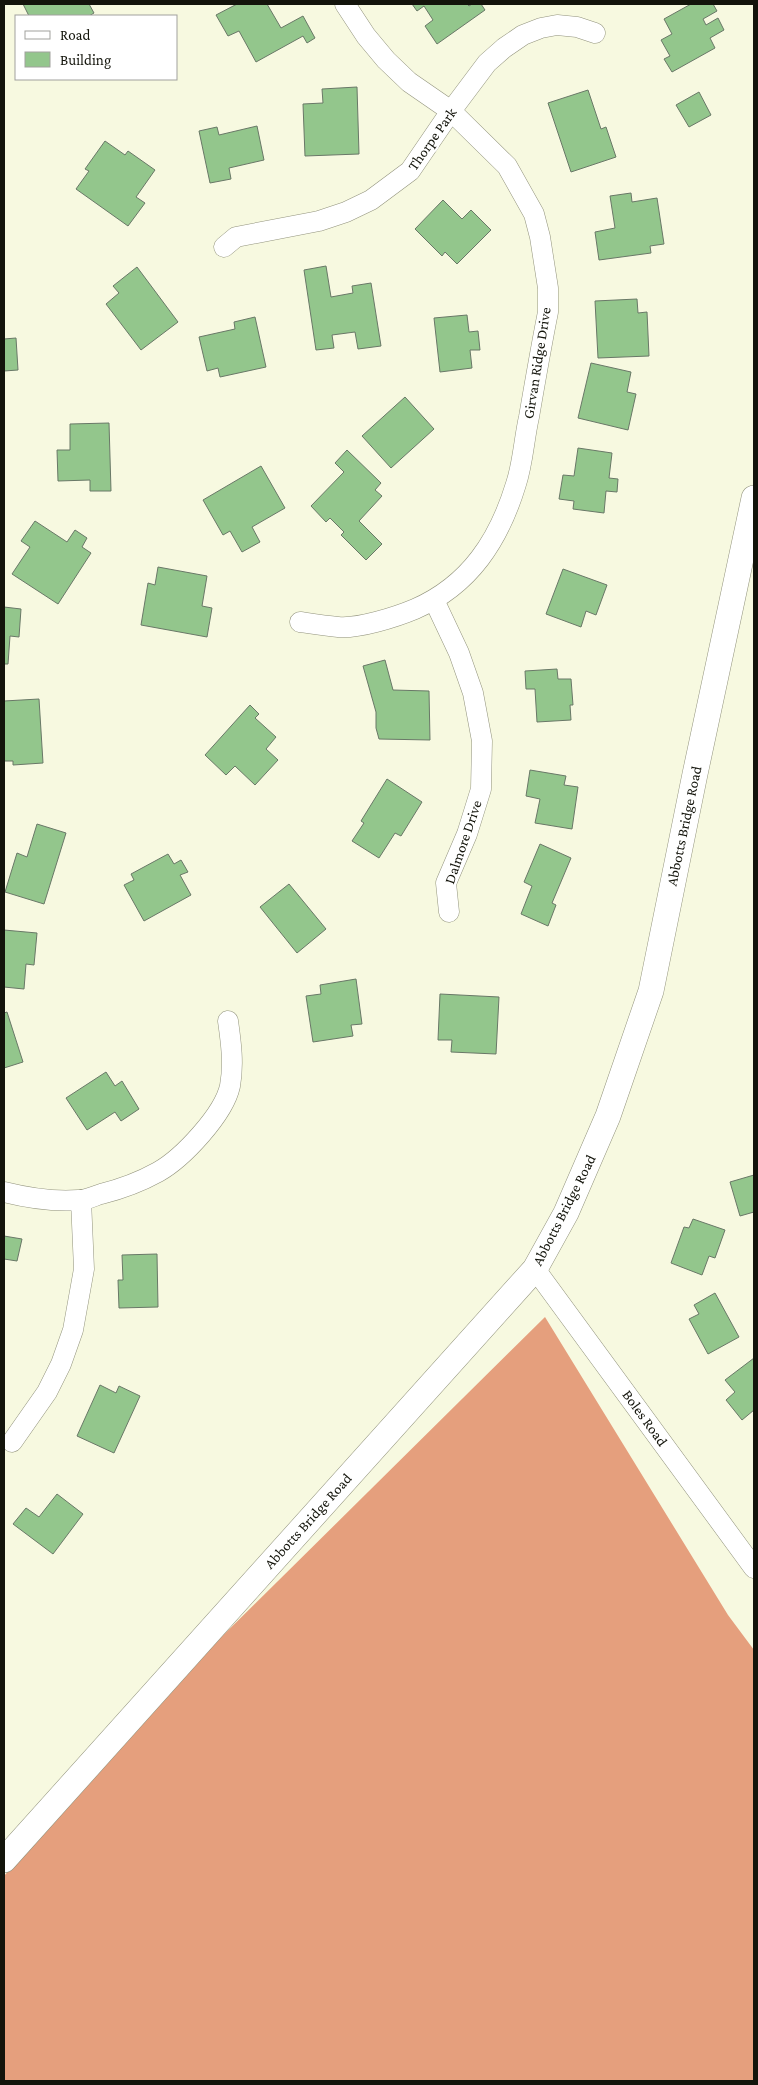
<svg xmlns="http://www.w3.org/2000/svg" width="758" height="2085" font-family="'Crimson Pro',serif">
	<style>
		.forest { fill: #e59f7d }
		.building { fill: #93c68c; stroke: #697867 }
		.lines { fill: none; stroke-linecap: round; stroke-linejoin: round }
		.minor-casing { stroke: #92937d; stroke-width: 21 }
		.major-casing { stroke: #92937d; stroke-width: 26 }
		.minor { stroke: #fff; stroke-width: 20 }
		.major { stroke: #fff; stroke-width: 25 }
		.labels { text-anchor: middle; dominant-baseline: central; stroke-width: 4.5; stroke-linejoin: round; paint-order: stroke }
		.street-label { font-size: 15px; fill: #13140b; stroke: #fff }
	</style>
	<rect width="100%" height="100%" fill="#f7f9e0"/>
	<polygon class="forest" points="545,1317 728,1615 754,1650 754,2081 4,2081 4,1876 189,1669"/>
	<g class="building">
		<polygon points="23,4 89,4 94,13 89,16 29,16"/>
		<polygon points="237,4 267,4 281,28 303,16 315,38 307,43 303,36 256,62 239,31 228,36 216,15"/>
		<polygon points="412,4 467,4 469,6 472,4 481,4 485,10 437,44 425,26 433,20 424,6 417,11"/>
		<polygon points="691,4 713,4 717,11 703,19 706,25 718,18 724,30 710,38 715,48 672,72 664,59 670,56 661,40 672,34 664,19"/>
		<polygon points="357,87 359,154 305,156 303,104 323,103 322,89"/>
		<polygon points="588,90 601,129 606,127 616,157 571,172 548,103"/>
		<polygon points="699,92 711,115 689,127 676,105"/>
		<polygon points="257,126 264,160 229,168 231,179 210,183 199,131 217,127 219,135"/>
		<polygon points="105,141 125,155 128,151 155,170 136,197 145,203 128,226 76,189 89,171 85,169"/>
		<polygon points="631,193 632,202 657,198 664,244 650,246 651,253 599,260 595,232 615,228 610,196"/>
		<polygon points="443,200 462,219 471,210 491,230 457,264 445,252 442,256 415,229"/>
		<polygon points="326,266 331,297 353,293 352,286 371,283 381,346 358,349 355,332 332,335 334,348 316,350 304,270"/>
		<polygon points="137,267 178,322 141,350 106,304 119,293 113,286"/>
		<polygon points="637,299 638,313 647,312 649,356 598,358 595,301"/>
		<polygon points="467,315 469,332 478,331 480,350 470,350 472,368 440,372 434,318"/>
		<polygon points="255,317 266,367 220,377 218,368 207,371 199,337 235,329 234,322"/>
		<polygon points="16,338 18,370 4,371 4,339"/>
		<polygon points="591,363 631,372 627,392 636,394 628,430 578,418"/>
		<polygon points="405,397 434,429 391,468 362,436"/>
		<polygon points="109,423 111,491 90,491 90,480 58,481 57,450 70,450 70,424"/>
		<polygon points="578,448 612,453 609,478 618,479 617,492 606,491 604,513 573,509 574,501 559,499 563,475 574,476"/>
		<polygon points="347,450 381,483 375,490 382,496 359,521 382,544 366,560 341,535 344,532 330,518 326,522 311,506 344,472 335,463"/>
		<polygon points="261,466 285,508 252,527 260,542 242,552 230,531 223,535 203,500"/>
		<polygon points="35,521 67,542 75,530 87,538 82,547 91,553 58,604 12,574 30,547 21,541"/>
		<polygon points="158,567 207,576 202,606 212,608 207,637 141,625 148,583 155,585"/>
		<polygon points="563,569 607,585 596,615 586,611 581,627 546,614"/>
		<polygon points="4,607 21,609 19,637 10,636 8,664 4,664"/>
		<polygon points="385,660 393,690 429,691 430,740 379,739 376,728 376,712 363,666"/>
		<polygon points="557,669 558,679 571,679 573,705 570,705 571,720 537,722 535,689 526,689 525,671"/>
		<polygon points="39,699 43,763 13,765 13,761 4,761 4,701"/>
		<polygon points="250,705 259,714 255,718 276,737 266,749 278,760 255,785 235,766 226,775 205,755"/>
		<polygon points="530,770 566,776 564,785 578,787 572,829 535,823 540,799 526,796"/>
		<polygon points="387,779 422,802 401,836 395,833 379,858 352,841 364,823 361,821"/>
		<polygon points="37,824 66,833 44,904 5,892 17,853 27,857"/>
		<polygon points="540,844 571,858 552,903 556,905 548,926 521,914 532,886 524,882"/>
		<polygon points="168,854 174,864 181,860 188,872 180,875 191,895 144,921 124,885 134,880 131,874"/>
		<polygon points="289,884 326,929 297,953 260,907"/>
		<polygon points="4,930 37,933 34,965 26,964 24,989 4,987"/>
		<polygon points="356,979 362,1024 351,1025 353,1036 313,1042 306,996 321,994 320,985"/>
		<polygon points="440,994 499,997 496,1054 451,1052 452,1040 438,1040"/>
		<polygon points="7,1012 23,1062 4,1068 4,1013"/>
		<polygon points="106,1072 115,1086 122,1081 139,1109 121,1121 115,1112 87,1130 66,1098"/>
		<polygon points="754,1175 754,1212 740,1216 730,1182"/>
		<polygon points="693,1219 725,1230 715,1258 709,1256 702,1275 671,1263 684,1227 689,1228"/>
		<polygon points="4,1236 22,1239 17,1261 4,1259"/>
		<polygon points="157,1254 158,1307 119,1308 118,1280 123,1280 122,1255"/>
		<polygon points="715,1293 739,1337 708,1354 689,1319 699,1314 694,1305"/>
		<polygon points="754,1358 754,1410 742,1420 726,1400 735,1392 725,1380"/>
		<polygon points="100,1385 116,1393 119,1386 140,1396 114,1453 77,1436"/>
		<polygon points="57,1494 83,1514 53,1554 13,1524 26,1508 39,1517"/>
	</g>
	<g class="lines">
		<defs>
			<g id="minor">
				<polyline points="224,247 236,237 319,221 346,212 371,200 410,171 451,111 487,63 504,48 523,35 541,28 557,25 577,27 595,33"/>
				<polyline points="434,600 459,653 473,693 482,741 481,789 467,834 446,883 449,912"/>
				<path d="M300,622C313,624 325,626 338,627C358,629 396,617 415,609C470,585 499,540 516,484C523,463 524,439 529,417C535,382 541,347 548,312V288L540,237L534,214L507,166L451,111L409,82L386,60L366,36L345,4"/>
				<path d="M4,1192C28,1198 54,1202 79,1200C87,1200 94,1196 101,1194C121,1189 140,1182 158,1172C183,1158 224,1114 230,1086C234,1064 231,1042 228,1021"/>
				<polyline points="535,1269 754,1568"/>
				<polyline points="12,1442 47,1392 61,1364 73,1330 84,1269 81,1200"/>
			</g>
			<polyline id="major" points="4,1860 535,1269 566,1213 608,1116 651,991 695,774 754,498"/>
		</defs>
		<use href="#minor" class="minor-casing"/>
		<use href="#major" class="major-casing"/>
		<use href="#minor" class="minor"/>
		<use href="#major" class="major"/>
	</g>
	<g class="labels">
		<g class="street-label">
			<text transform="translate(432 139) rotate(-55)">Thorpe Park</text>
			<text transform="translate(537 363) rotate(-81)">Girvan Ridge Drive</text>
			<text transform="translate(684 826) rotate(-78)">Abbotts Bridge Road</text>
			<text transform="translate(463 842) rotate(-71)">Dalmore Drive</text>
			<text transform="translate(564 1210) rotate(-63)">Abbotts Bridge Road</text>
			<text transform="translate(645 1418) rotate(54)">Boles Road</text>
			<text transform="translate(308 1521) rotate(-48)">Abbotts Bridge Road</text>
		</g>
	</g>
	<rect width="758" height="2085" fill="none" stroke="#13140b" stroke-width="10"/>
	<rect x="15" y="15" width="162" height="65" fill="#ffffff" stroke="#a1a19d"/>
	<rect x="25" y="31" width="25" height="8" fill="#ffffff" stroke="#a1a19d"/>
	<text x="60" y="40" font-size="15" fill="#13140b">Road</text>
	<rect x="25" y="52" width="25" height="15" fill="#93c68c" stroke="#a1a19d"/>
	<text x="60" y="65" font-size="15" fill="#13140b">Building</text>
</svg>
